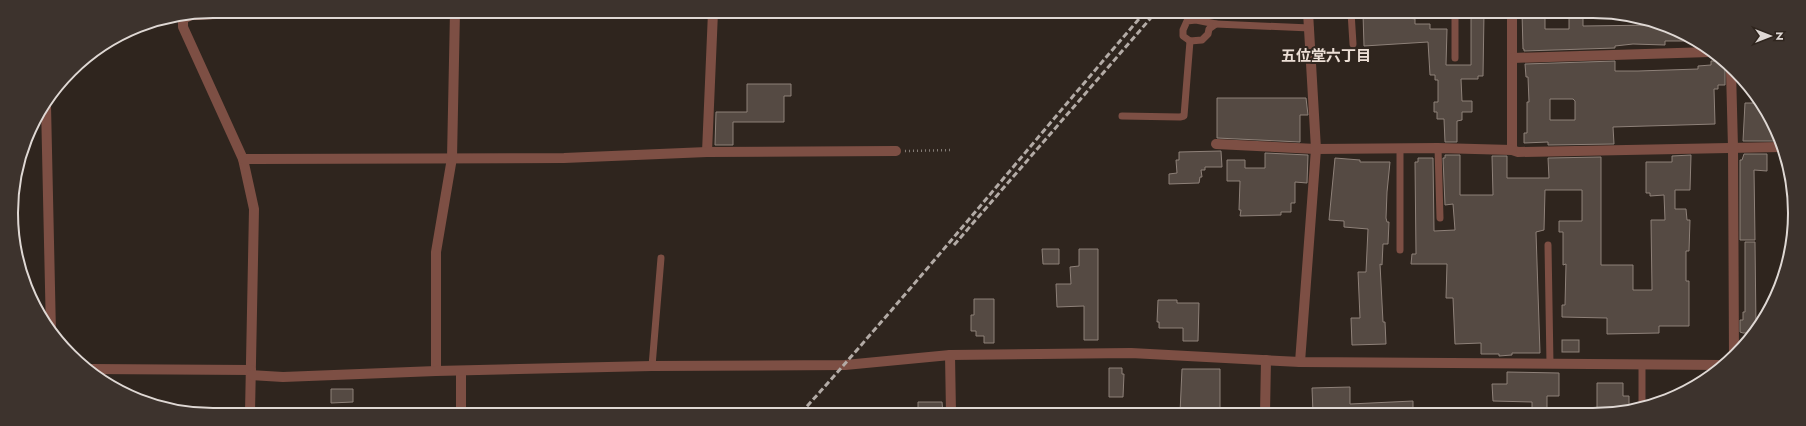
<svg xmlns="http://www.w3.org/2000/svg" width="1806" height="426" font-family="Jost,'Noto Sans JP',sans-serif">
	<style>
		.building { fill: #554a43; stroke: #8e8179; fill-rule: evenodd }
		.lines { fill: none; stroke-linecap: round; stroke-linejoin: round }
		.path { stroke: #847c76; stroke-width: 2.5; stroke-dasharray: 1 3; stroke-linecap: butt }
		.lane { stroke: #7d4f44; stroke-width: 7 }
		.street { stroke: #7d4f44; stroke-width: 10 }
		.rail { stroke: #b3aba6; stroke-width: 3; stroke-dasharray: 6 3; stroke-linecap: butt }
		.labels { text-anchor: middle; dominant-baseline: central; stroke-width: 4; stroke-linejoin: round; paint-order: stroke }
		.neighbourhood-label { font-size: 15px; font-weight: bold; fill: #ecdfd6; stroke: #2f251e }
		.rim { fill: none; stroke: #dfd8d4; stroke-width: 2 }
	</style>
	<rect width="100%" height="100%" fill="#2f251e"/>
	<g class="building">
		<polygon points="1364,12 1407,12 1409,18 1415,19 1415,24 1430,24 1430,29 1447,29 1446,65 1471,65 1471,13 1484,13 1483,76 1478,76 1478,79 1461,79 1462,101 1472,101 1472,112 1462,112 1462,120 1457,121 1457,142 1445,142 1444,119 1437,119 1437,112 1434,112 1434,102 1438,102 1438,80 1435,80 1435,75 1430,75 1428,42 1364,46 1363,14"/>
		<polygon points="1522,13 1545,13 1545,29 1569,29 1569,13 1583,13 1583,26 1655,25 1694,38 1698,41 1665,41 1665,45 1633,44 1615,46 1615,48 1524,51 1524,49 1523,49"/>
		<path d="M1615,61V71H1638L1698,69V66L1711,65V61H1720L1725,66V85H1718V89H1714L1715,124L1613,127L1614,144L1548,145V142L1524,143V133H1527V102H1529L1528,77H1526L1525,64ZM1550,99H1573L1575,101V120H1550Z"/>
		<polygon points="747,84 791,84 791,96 784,96 784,122 733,122 733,145 715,145 716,112 747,112"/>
		<polygon points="1217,98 1306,98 1308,115 1300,115 1300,142 1217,138"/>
		<polygon points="1745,103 1760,103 1778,141 1743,141"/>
		<polygon points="1221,151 1222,167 1205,167 1205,170 1201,170 1202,177 1200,177 1199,183 1169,184 1169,174 1177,173 1176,160 1179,160 1179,152"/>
		<polygon points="1265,153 1308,155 1307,183 1295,182 1295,203 1291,203 1291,212 1281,212 1281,215 1240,216 1241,210 1239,210 1240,181 1227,181 1227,160 1245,160 1245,168 1265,168"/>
		<polygon points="1744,154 1767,154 1767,171 1754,170 1755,240 1740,240 1740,160 1742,160"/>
		<polygon points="1445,155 1460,155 1460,195 1493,195 1492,156 1507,156 1507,178 1549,178 1548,158 1601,157 1601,265 1633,265 1633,290 1652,290 1651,220 1665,220 1664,195 1650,196 1650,193 1646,193 1646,162 1672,162 1672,156 1691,155 1690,190 1675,190 1675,209 1686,209 1687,220 1690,220 1689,251 1686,251 1686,281 1689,281 1689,326 1659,326 1659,333 1607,334 1607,318 1562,317 1562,305 1565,305 1566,264 1563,265 1563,232 1559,232 1559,221 1582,221 1582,190 1545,190 1544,230 1536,232 1540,353 1512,353 1512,355 1499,356 1499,354 1481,354 1481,343 1455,344 1453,298 1446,298 1447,264 1411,264 1412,254 1416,254 1415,162 1418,162 1418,158 1433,158 1434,231 1455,230 1453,204 1445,205 1443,158 1445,158"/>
		<polygon points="1335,158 1360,160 1360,162 1390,162 1387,192 1386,218 1387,222 1389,222 1388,244 1383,244 1382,265 1380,264 1383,322 1385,322 1386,344 1352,345 1351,318 1360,318 1358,272 1366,272 1368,229 1344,227 1344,221 1329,220"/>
		<polygon points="1745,242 1755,242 1756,328 1752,333 1743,333 1740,332 1740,320 1743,320 1743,312 1745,312"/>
		<polygon points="1042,249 1059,249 1059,264 1043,264"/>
		<polygon points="1079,249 1098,249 1098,340 1084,340 1084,306 1057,307 1056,284 1071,284 1070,267 1079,266"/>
		<polygon points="974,299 994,299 994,343 984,343 984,336 976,336 976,331 971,331 971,315 974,315"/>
		<polygon points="1158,300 1177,300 1177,303 1199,303 1198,341 1183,341 1183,328 1159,328 1159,322 1157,322"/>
		<rect x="1562" y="340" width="17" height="12"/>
		<polygon points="1109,368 1122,368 1122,374 1124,374 1123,397 1109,397"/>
		<polygon points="1182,369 1220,369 1220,413 1180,413"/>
		<polygon points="1507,372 1559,373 1559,396 1547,396 1547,413 1532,413 1532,402 1493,401 1492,384 1507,384"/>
		<polygon points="1597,383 1623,383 1623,396 1629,396 1629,408 1627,408 1627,411 1619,413 1597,413"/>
		<polygon points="1350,387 1350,404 1413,401 1413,413 1313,413 1312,388"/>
		<polygon points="331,389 353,389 353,402 331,403"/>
		<polygon points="918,402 942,402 943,413 918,413"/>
	</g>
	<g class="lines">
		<polyline class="path" points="905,151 952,150"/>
		<g class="lane">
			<polyline points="1351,12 1353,44"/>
			<polyline points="1412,13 1412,14 1455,14"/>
			<polygon points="1196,20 1216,24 1209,29 1208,34 1202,40 1190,41 1183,36 1183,30 1187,21"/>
			<polyline points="1216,24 1310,28"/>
			<polyline points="1455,58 1455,13"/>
			<polyline points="1122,116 1180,117 1184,116 1190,41"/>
			<polyline points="1438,148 1440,218"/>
			<polyline points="1548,245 1550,364"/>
			<polyline points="1400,250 1400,149"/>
			<polyline points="1642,365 1642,406"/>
			<polyline points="652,366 661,258"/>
		</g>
		<g class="street">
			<polyline points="1512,13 1512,150 1518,152 1781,147"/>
			<polyline points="195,15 238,13 238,11"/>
			<polyline points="189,16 183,19 183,27 243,159 254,209 250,413"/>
			<polyline points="1513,58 1710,52"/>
			<polyline points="1731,70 1733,148 1734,357"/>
			<polyline points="46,105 51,333"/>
			<polyline points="1216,144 1316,149 1438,148 1512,150"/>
			<polyline points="707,152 713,12"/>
			<polyline points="243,159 564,158 707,152 896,151"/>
			<polyline points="950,355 951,413"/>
			<polyline points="1300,362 1316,149 1308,12"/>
			<polyline points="90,369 251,370"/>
			<polyline points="436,371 436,252 452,158 455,11"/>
			<polyline points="461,371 461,413"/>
			<polyline points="251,375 283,377 436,371 652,366 845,365 950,355 1131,353 1300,362 1723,365"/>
			<polyline points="1265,413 1266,360"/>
		</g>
		<g class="rail">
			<polyline points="954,245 1156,12"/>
			<path d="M801,413C919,282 1030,145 1145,12"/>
		</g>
	</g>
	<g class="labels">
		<g class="neighbourhood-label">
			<text x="1326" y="56">五位堂六丁目</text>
		</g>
	</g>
	<path d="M0 0H1806V426H0ZM213 18H1593A195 195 0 0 1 1788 213V213A195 195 0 0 1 1593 408H213A195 195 0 0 1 18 213V213A195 195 0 0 1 213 18Z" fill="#3d332d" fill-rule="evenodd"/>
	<path class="rim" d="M213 18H1593A195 195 0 0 1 1788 213V213A195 195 0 0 1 1593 408H213A195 195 0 0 1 18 213V213A195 195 0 0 1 213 18Z"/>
	<g transform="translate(1770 36) rotate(90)" stroke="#2f251e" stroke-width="3" paint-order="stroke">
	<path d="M0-3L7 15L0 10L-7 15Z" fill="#dfd8d4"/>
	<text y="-6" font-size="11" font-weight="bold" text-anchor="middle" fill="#dfd8d4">N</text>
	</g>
</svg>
